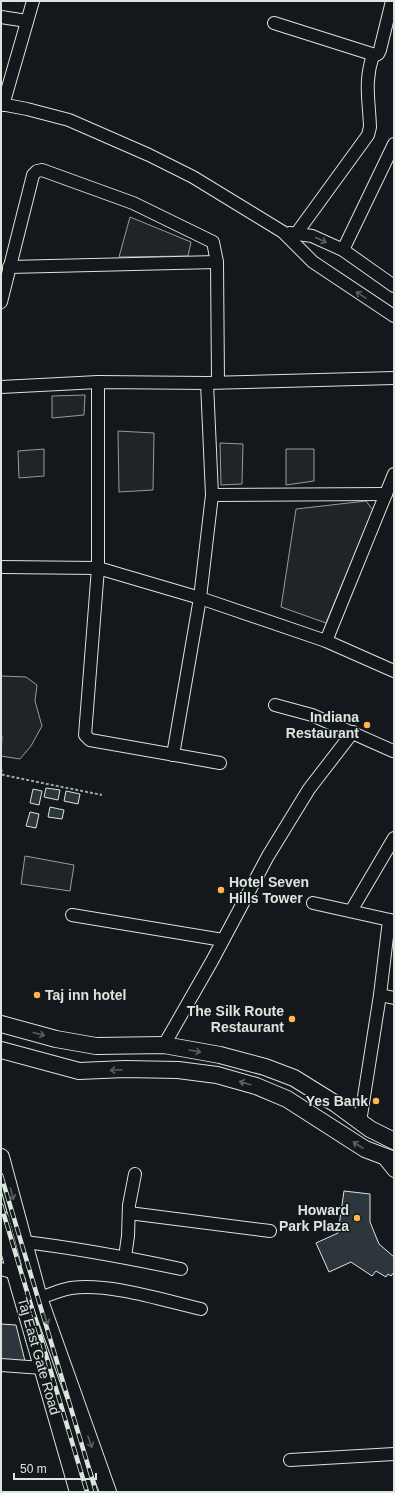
<svg xmlns="http://www.w3.org/2000/svg" width="395" height="1493" font-family="Helvetica,sans-serif">
	<style>
		.green { fill: #202428; stroke: #939e99 }
		.building { fill: #2c363c; stroke: #d8e6dc }
		.lines { fill: none; stroke-linecap: round; stroke-linejoin: round }
		.minor-casing { stroke: #d8e6dc; stroke-width: 14 }
		.major-casing { stroke: #d8e6dc; stroke-width: 18 }
		.path { stroke: #9da8a2; stroke-width: 2; stroke-dasharray: 3 2; stroke-linecap: butt }
		.minor { stroke: #14181c; stroke-width: 12 }
		.major { stroke: #14181c; stroke-width: 16 }
		.rail-casing { stroke: #d8e6dc; stroke-width: 4.5 }
		.rail { stroke: #14181c; stroke-width: 3; stroke-dasharray: 9; stroke-linecap: butt }
		.oneway { stroke: #59605f }
		.poi-dot { fill: #ffb74d; stroke: #14181c; stroke-width: 1.5 }
		.labels { text-anchor: middle; dominant-baseline: central; stroke-width: 3; stroke-linejoin: round; paint-order: stroke }
		.poi-label { font-size: 14px; font-weight: bold; fill: #d8e6dc; stroke: #14181c; text-anchor: end }
		.street-label { font-size: 14px; fill: #d8e6dc; stroke: #14181c }
	</style>
	<rect width="100%" height="100%" fill="#14181c"/>
	<g class="green">
		<polygon points="130,217 191,242 188,256 119,257"/>
		<polygon points="85,395 84,415 52,418 52,396"/>
		<polygon points="118,431 154,433 153,490 119,492"/>
		<polygon points="220,443 243,444 242,484 221,485"/>
		<polygon points="44,449 44,476 19,478 18,451"/>
		<polygon points="286,449 314,449 314,481 286,485"/>
		<polygon points="366,501 373,510 326,623 281,607 296,509"/>
		<polygon points="1,676 26,677 37,685 35,701 42,726 31,746 20,759 1,756 2,737 1,735"/>
		<polygon points="25,856 74,865 70,891 21,884"/>
	</g>
	<g class="building">
		<polygon points="46,788 60,790 58,800 44,797"/>
		<polygon points="33,789 42,791 39,805 30,803"/>
		<polygon points="66,791 80,794 78,804 64,801"/>
		<polygon points="50,807 64,810 62,819 48,817"/>
		<polygon points="30,812 39,814 36,828 26,826"/>
		<polygon points="344,1191 370,1194 370,1222 379,1244 394,1257 394,1272 391,1276 388,1274 386,1277 376,1271 372,1276 351,1262 329,1272 316,1243 338,1233"/>
		<polygon points="1,1324 16,1325 26,1365 1,1363"/>
	</g>
	<g class="lines">
		<defs>
			<g id="minor">
				<polyline points="1,17 27,21"/>
				<polyline points="274,23 375,55 378,54 380,50 392,1"/>
				<polyline points="1,104 27,109 69,120 149,155 193,177 283,232 313,262 394,316"/>
				<polyline points="3,105 33,1"/>
				<polyline points="290,233 312,236 343,250 394,286"/>
				<path d="M296,234L368,135L370,127C369,99 364,82 373,55"/>
				<polyline points="343,250 394,144"/>
				<polyline points="9,267 217,262"/>
				<polyline points="1,302 33,175 37,171 42,170 133,203 213,242 217,262 218,382"/>
				<polyline points="98,382 98,568 85,735 90,740 220,763"/>
				<polyline points="1,387 98,382 207,383 394,378"/>
				<polyline points="212,495 386,494"/>
				<polyline points="1,567 98,568 200,598 326,641 394,474"/>
				<polyline points="326,641 394,671"/>
				<polyline points="275,705 312,715 393,751"/>
				<polyline points="173,755 200,598 212,495 207,383"/>
				<polyline points="313,903 394,921"/>
				<polyline points="351,911 394,838"/>
				<polyline points="72,915 223,940"/>
				<polyline points="380,995 394,998"/>
				<polyline points="164,1045 212,961 268,856 309,789 353,732"/>
				<polyline points="360,1122 380,995 389,920"/>
				<polyline points="382,1156 394,1171"/>
				<polyline points="129,1213 270,1231"/>
				<path d="M24,1242C77,1248 129,1258 181,1269"/>
				<polyline points="125,1257 128,1236 129,1205 135,1174"/>
				<polyline points="1,1269 15,1273 31,1270"/>
				<path d="M39,1298C49,1295 60,1290 71,1288C111,1283 162,1300 201,1309"/>
				<polyline points="1,1365 42,1368"/>
				<polyline points="290,1460 394,1454"/>
			</g>
			<g id="major">
				<polyline points="1,1024 56,1039 96,1046 164,1045 220,1055 265,1067 294,1078 336,1104 370,1129 394,1141"/>
				<polyline points="1,1050 79,1071 125,1069 178,1070 217,1075 256,1086 287,1099 365,1149 394,1160"/>
				<polyline points="1,1157 39,1298 108,1492"/>
				<polyline points="1,1219 15,1273 78,1492"/>
			</g>
		</defs>
		<use href="#minor" class="minor-casing"/>
		<use href="#major" class="major-casing"/>
		<polyline class="path" points="1,769 3,775 102,795"/>
		<use href="#minor" class="minor"/>
		<use href="#major" class="major"/>
		<defs>
			<g id="rail">
				<polyline points="1,1175 96,1492"/>
				<polyline points="1,1205 87,1492"/>
			</g>
		</defs>
		<use href="#rail" class="rail-casing"/>
		<use href="#rail" class="rail"/>
	</g>
	<defs><path id="oneway-shaft" d="M-6 0H5M1.5-3L5.5 0L1.5 3" fill="none" stroke-width="1.6" stroke-linecap="round" stroke-linejoin="round"/></defs>
	<g class="oneway">
		<use href="#oneway-shaft" transform="translate(321 240) rotate(24)"/>
		<use href="#oneway-shaft" transform="translate(361 295) rotate(-146)"/>
		<use href="#oneway-shaft" transform="translate(39 1034) rotate(15)"/>
		<use href="#oneway-shaft" transform="translate(195 1051) rotate(10)"/>
		<use href="#oneway-shaft" transform="translate(116 1070) rotate(177)"/>
		<use href="#oneway-shaft" transform="translate(245 1083) rotate(-164)"/>
		<use href="#oneway-shaft" transform="translate(358 1145) rotate(-147)"/>
		<use href="#oneway-shaft" transform="translate(12 1194) rotate(75)"/>
		<use href="#oneway-shaft" transform="translate(46 1319) rotate(70)"/>
		<use href="#oneway-shaft" transform="translate(90 1442) rotate(70)"/>
	</g>
	<g class="poi-dot">
		<circle cx="367" cy="725" r="4"/>
		<circle cx="221" cy="890" r="4"/>
		<circle cx="37" cy="995" r="4"/>
		<circle cx="292" cy="1019" r="4"/>
		<circle cx="376" cy="1101" r="4"/>
		<circle cx="357" cy="1218" r="4"/>
	</g>
	<g class="labels">
		<g class="poi-label">
			<text x="359" y="717">Indiana<tspan x="359" dy="16">Restaurant</tspan></text>
			<text x="229" y="882" text-anchor="start">Hotel Seven<tspan x="229" dy="16">Hills Tower</tspan></text>
			<text x="45" y="995" text-anchor="start">Taj inn hotel</text>
			<text x="284" y="1011">The Silk Route<tspan x="284" dy="16">Restaurant</tspan></text>
			<text x="368" y="1101">Yes Bank</text>
			<text x="349" y="1210">Howard<tspan x="349" dy="16">Park Plaza</tspan></text>
		</g>
		<g class="street-label">
			<text transform="translate(39 1356) rotate(74)">Taj East Gate Road</text>
		</g>
	</g>
	<rect width="395" height="1493" fill="none" stroke="#d8e6dc" stroke-width="4"/>
	<path d="M14 1473v6h82v-6" fill="none" stroke="#d8e6dc" stroke-width="2"/>
	<text x="20" y="1473" font-size="12" fill="#d8e6dc" stroke="#14181c" stroke-width="3" paint-order="stroke">50 m</text>
</svg>
